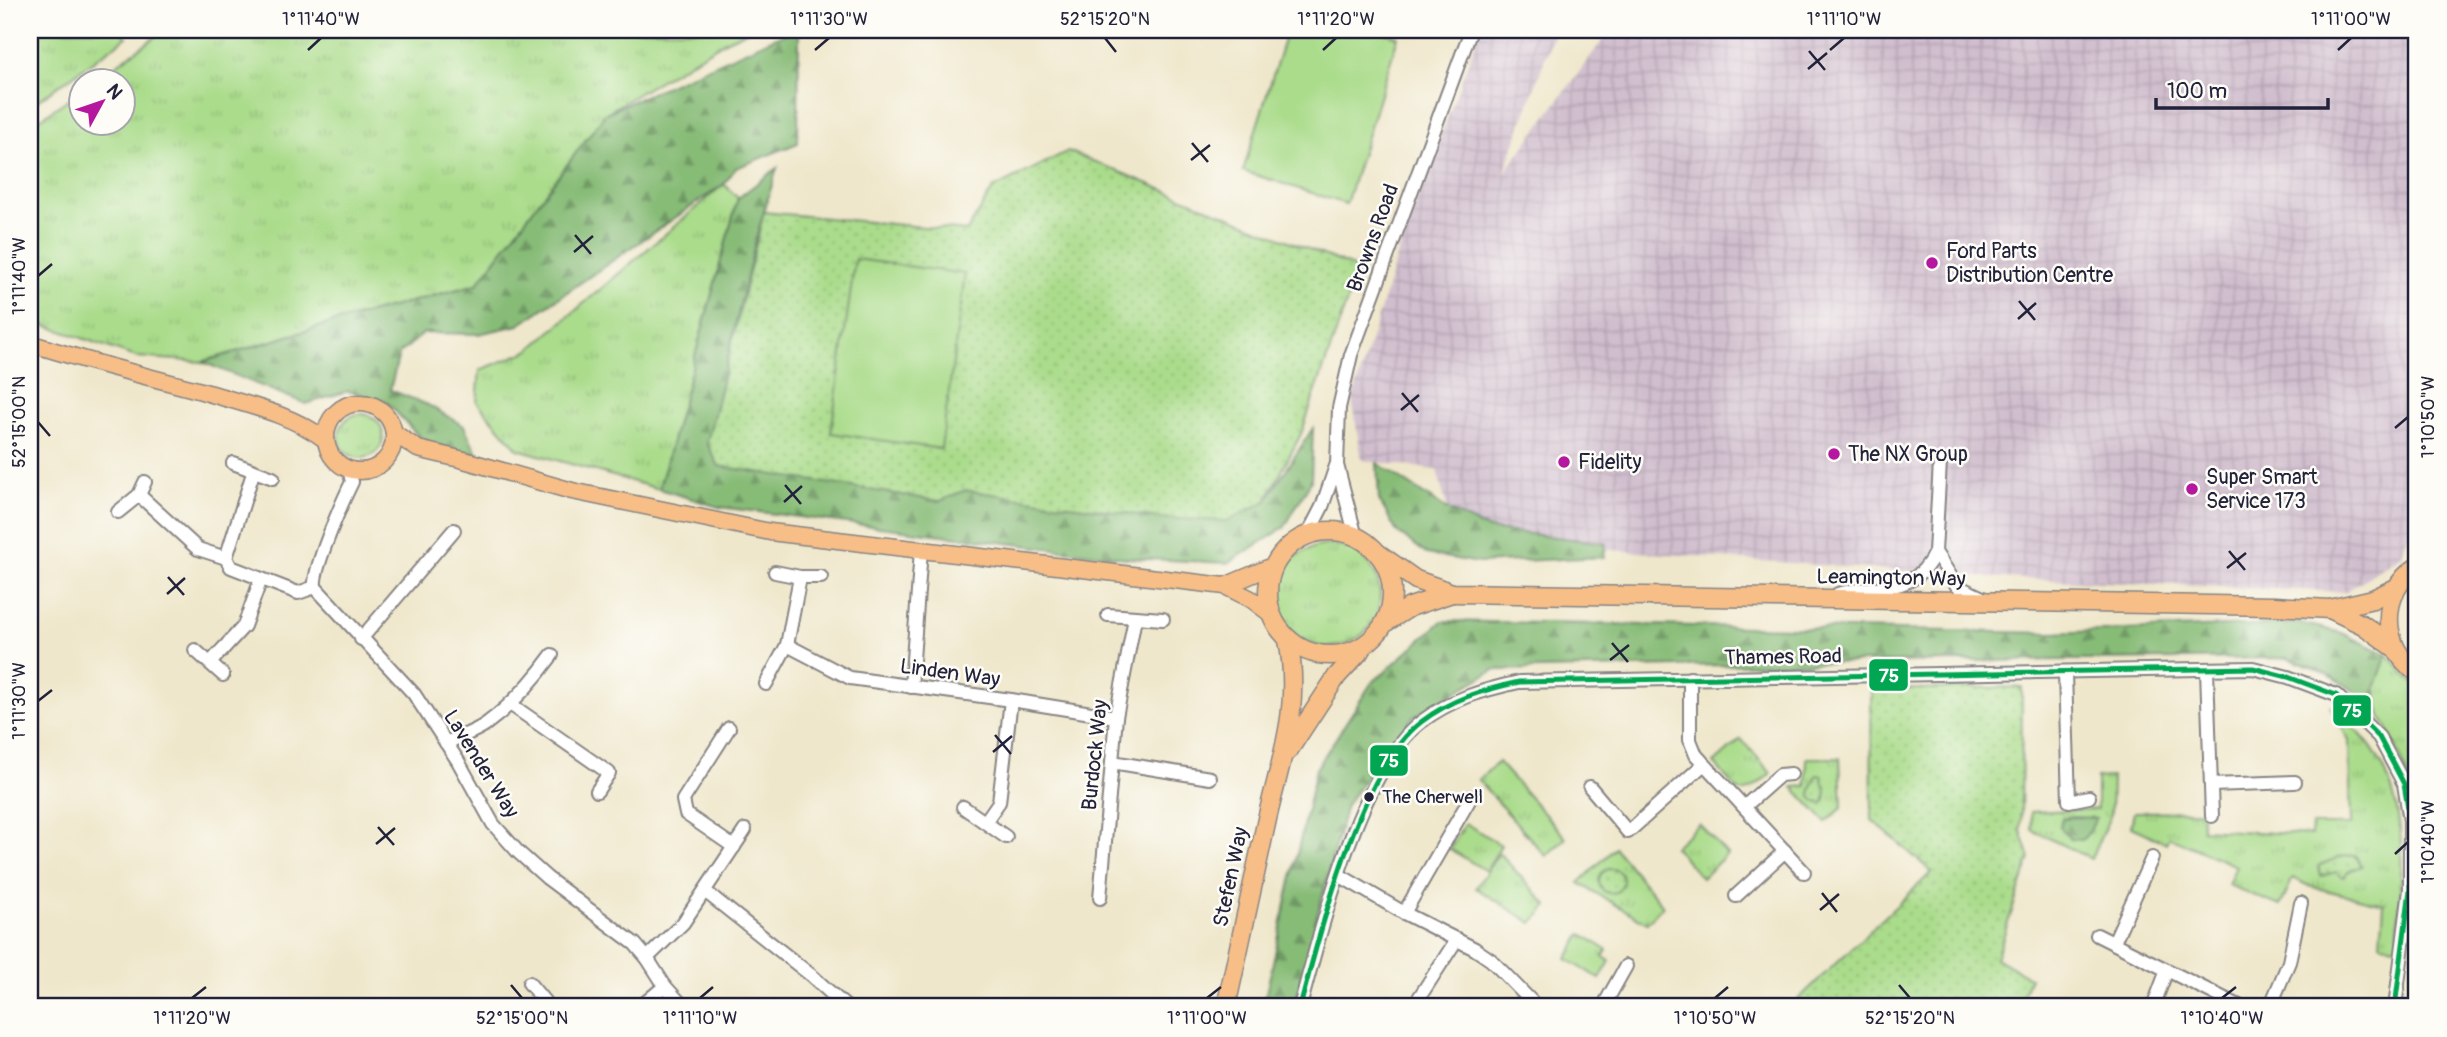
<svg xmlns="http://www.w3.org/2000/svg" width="2447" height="1037" font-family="Pangolin,sans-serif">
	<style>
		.industrial { fill: url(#industrial-grid) }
		.grass { fill: url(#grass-tufts); stroke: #667f63; stroke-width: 2 }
		.forest { fill: url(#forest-firs); stroke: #546f59; stroke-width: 2 }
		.park { fill: url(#park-dots); stroke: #667f63; stroke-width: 2 }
		.pitch { fill: #aadc8b; stroke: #667f63; stroke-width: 2 }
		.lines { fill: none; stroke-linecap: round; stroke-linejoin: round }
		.minor-casing { stroke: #888483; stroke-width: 16 }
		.major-casing { stroke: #888483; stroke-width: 19 }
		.highway-casing { stroke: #888483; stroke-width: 21 }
		.minor { stroke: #fff; stroke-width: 12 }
		.major { stroke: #f7be87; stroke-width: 16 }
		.highway { stroke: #f7be87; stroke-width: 18 }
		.bus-1-casing { stroke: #fdfcf7; stroke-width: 10 }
		.bus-1 { stroke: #00a651; stroke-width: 5 }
		.ticks { fill: none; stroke: #22223b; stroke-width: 2.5 }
		.poi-dot { fill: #b5179e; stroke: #fdfcf7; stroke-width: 2.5 }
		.bus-dot { fill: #22223b; stroke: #fdfcf7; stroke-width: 2.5 }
		.labels { text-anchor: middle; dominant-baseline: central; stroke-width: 5; stroke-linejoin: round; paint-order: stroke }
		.bus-label { font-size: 19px; fill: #22223b; stroke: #fdfcf7; text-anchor: start }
		.street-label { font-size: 21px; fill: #22223b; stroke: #fdfcf7 }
		.poi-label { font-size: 21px; fill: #22223b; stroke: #fdfcf7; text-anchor: start }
		.line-badge { stroke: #fdfcf7; stroke-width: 2.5 }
		.badge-label { font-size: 19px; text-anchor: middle; font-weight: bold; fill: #fff }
		.neatline { fill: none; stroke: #22223b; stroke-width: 2.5 }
		.ticks-label { font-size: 18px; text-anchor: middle; fill: #22223b }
	</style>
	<defs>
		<pattern id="industrial-grid" width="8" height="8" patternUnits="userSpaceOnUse" patternTransform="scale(1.75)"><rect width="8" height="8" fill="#d0bdcd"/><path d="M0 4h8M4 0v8" fill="none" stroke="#b2a2b1"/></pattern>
		<pattern id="grass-tufts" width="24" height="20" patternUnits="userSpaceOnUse" patternTransform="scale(1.75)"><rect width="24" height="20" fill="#aadc8b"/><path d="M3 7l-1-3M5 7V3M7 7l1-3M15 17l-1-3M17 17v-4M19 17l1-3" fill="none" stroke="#92bc79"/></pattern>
		<pattern id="forest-firs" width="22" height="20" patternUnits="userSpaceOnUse" patternTransform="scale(1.75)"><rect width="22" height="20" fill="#87bc77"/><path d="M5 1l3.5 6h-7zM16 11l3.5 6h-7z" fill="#6e9863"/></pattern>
		<pattern id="park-dots" width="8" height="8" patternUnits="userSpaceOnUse" patternTransform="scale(1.75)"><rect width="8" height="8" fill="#aadc8b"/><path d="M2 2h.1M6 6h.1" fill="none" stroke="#92bc79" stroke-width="1.8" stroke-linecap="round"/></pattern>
	</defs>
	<rect width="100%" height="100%" fill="#fdfcf7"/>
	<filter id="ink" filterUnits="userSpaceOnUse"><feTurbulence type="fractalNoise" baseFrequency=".0143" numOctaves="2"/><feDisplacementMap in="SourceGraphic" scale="14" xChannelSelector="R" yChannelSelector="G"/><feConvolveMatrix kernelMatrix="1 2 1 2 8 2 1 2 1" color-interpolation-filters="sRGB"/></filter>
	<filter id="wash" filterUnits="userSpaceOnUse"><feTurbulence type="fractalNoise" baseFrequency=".00686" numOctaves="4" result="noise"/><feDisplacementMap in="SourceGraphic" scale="28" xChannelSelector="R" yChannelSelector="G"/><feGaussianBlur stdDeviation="1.57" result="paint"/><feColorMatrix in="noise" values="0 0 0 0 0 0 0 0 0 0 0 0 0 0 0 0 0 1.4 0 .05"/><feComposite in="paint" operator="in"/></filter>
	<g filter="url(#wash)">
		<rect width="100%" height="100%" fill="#efe7cb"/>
		<polygon class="industrial" points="1480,30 1555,30 1504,174 1610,30 2417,30 2417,518 2400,556 2345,592 1982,577 1487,541 1450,519 1437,470 1362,460 1352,400 1406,228"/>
		<g class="grass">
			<polygon points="30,30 119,30 127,37 30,106"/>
			<polygon points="165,30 749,30 727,40 606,113 477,284 332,323 202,362 136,357 30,320 30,126 80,91 80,122 122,122 122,80 95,80"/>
			<polygon points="724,184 738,198 659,489 518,449 477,402 480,370 528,351"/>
			<circle cx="361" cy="436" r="22"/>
			<circle cx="1329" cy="596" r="51"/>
			<polygon points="2387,654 2417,687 2417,811 2402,760 2380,714 2375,688"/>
			<path d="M2330,706C2341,716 2352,725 2362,736C2414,793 2401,875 2397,946L2381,944L2384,904L2312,887L2293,878L2280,906L2228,885L2236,866L2169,837L2166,843L2131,827L2134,812L2201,811L2202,829L2311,835L2312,825H2351L2349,741Z"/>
			<path d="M1741,739L1771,773C1737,803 1742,794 1714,763Z"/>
			<polygon points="1807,758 1840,758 1842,808 1826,822 1793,787 1806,786"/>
			<polygon points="1498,762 1566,838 1546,856 1478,780"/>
			<polygon points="2112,777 2111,814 2091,859 2032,830 2031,812 2097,809 2097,778"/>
			<polygon points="1465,823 1501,845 1486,871 1450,849"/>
			<polygon points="1699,824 1727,854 1702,878 1674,847"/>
			<polygon points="1615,848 1663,906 1647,923 1579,883"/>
			<polygon points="1499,853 1548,906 1532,923 1476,888"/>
			<polygon points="1582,934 1607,950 1603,957 1610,961 1600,979 1567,959"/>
		</g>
		<g class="forest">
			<polygon points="792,30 799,30 798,143 736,168 724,184 519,325 478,334 424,333 399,354 390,390 428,405 464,426 478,455 424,442 386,401 348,391 306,404 202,362 332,323 477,284 606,113"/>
			<polygon points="777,168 757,235 707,443 719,466 940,501 965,490 1161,518 1266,501 1313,428 1311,481 1284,528 1228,563 1127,558 719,507 659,489 738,198"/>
			<polygon points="1377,463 1446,509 1487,529 1606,543 1604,557 1479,563 1427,554 1397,532 1379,500"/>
			<path d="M1442,621L2051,633L2301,623L2342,633L2387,654L2375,688L2380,714C2348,682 2329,673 2287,658L1867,662L1494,670L1412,718L1346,805L1294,1007H1263L1316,769L1371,684Z"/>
			<polygon points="2075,817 2096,818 2090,831 2082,840 2070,839 2060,827 2062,819"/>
		</g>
		<g class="park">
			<polygon points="1068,151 1358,269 1301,434 1266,501 1228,521 1161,518 965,490 940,501 719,466 707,443 764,212 967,231 993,189"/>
			<polygon points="2022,687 2021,831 2030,858 1996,958 2030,978 2018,1007 1790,1007 1932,872 1872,820 1871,690"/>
			<path d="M1817,775L1823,776L1822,781L1826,787L1825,801L1822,804C1802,798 1813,786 1817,775Z"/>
			<polygon points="2355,855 2362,866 2349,871 2343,877 2336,872 2321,876 2318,866 2339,857"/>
			<circle cx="1611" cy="881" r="12"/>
		</g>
		<g class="pitch">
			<polygon points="1287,30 1376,30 1398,37 1346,204 1243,171"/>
			<polygon points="855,259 965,274 941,449 831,433"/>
		</g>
	</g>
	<g filter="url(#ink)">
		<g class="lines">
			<defs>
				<g id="minor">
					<polyline points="233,463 273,478"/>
					<polyline points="139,495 198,549 226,558 231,567 298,593 315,587"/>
					<polyline points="118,512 139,495 145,482"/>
					<polyline points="1307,536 1322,507 1336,466"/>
					<polyline points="1356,537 1337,465 1339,408 1351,355 1471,30"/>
					<polyline points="1935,552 1957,586 1987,600"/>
					<polyline points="226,558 253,473"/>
					<polyline points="775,572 800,577 821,577"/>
					<polyline points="315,587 414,694 458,761 493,824 518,852 547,878 635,944 647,958 665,986 684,1007"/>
					<path d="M315,587C312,571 343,500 352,482L349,469"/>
					<path d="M1838,594C1878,582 1914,598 1935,552L1940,462"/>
					<polyline points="1108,615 1163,619"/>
					<polyline points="361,639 454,530"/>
					<polyline points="787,645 850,678 1011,700 1116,717"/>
					<polyline points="195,650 223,675"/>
					<polyline points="210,663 244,626 261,579"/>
					<polyline points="2207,670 2212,816"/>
					<polyline points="2065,673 2069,801 2089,797"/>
					<polyline points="1690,678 1690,740 1696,755 1804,872"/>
					<polyline points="766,684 787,645 800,577"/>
					<polyline points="911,687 921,550"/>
					<polyline points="510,704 609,773 597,791"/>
					<polyline points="729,728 683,800 686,814 734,847"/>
					<path d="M446,743C459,737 475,732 486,724C512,705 534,680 552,655"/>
					<polyline points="1112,762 1210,778"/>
					<polyline points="2211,785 2295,782"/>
					<polyline points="1590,787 1628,832 1704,764"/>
					<polyline points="963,807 1006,837"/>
					<polyline points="1744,807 1780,775 1791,774"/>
					<polyline points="985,822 999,802 1011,700"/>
					<polyline points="1339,875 1404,913 1475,949 1491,960 1537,1007"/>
					<polyline points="706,892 812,976 846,1007"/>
					<polyline points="1736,896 1785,851"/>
					<polyline points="1100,898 1116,717 1135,618"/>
					<polyline points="1404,913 1471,797"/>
					<polyline points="2097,935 2241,1007"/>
					<polyline points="2114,942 2152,858"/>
					<polyline points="647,958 683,923 745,830"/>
					<polyline points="529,983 549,1007"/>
					<polyline points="640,1007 665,986"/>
					<path d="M1300,1007C1320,932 1360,769 1421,722C1451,699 1483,690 1519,682L2253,668L2288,677L2336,695L2379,737L2404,784L2410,821V890L2395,1007"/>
					<polyline points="1413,1007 1457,939"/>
					<polyline points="1603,1007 1626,966"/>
					<polyline points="2153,1007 2167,970"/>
					<polyline points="2270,1007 2289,962 2301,903"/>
				</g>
				<g id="major">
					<path d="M30,343C90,363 151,377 212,394C252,406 292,415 326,440"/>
					<circle cx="360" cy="437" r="34"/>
					<polyline points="394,433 418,449 464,460 572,491 770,532 1225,586 1251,599 1271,614"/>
					<polyline points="1225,586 1275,565"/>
				</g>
				<g id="highway">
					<circle cx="1330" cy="593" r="62"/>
					<polyline points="1379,554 1416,580 1452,593 2275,606 2330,609 2373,599 2396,588"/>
					<path d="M2417,567C2379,591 2380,648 2417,672"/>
					<polyline points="2330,609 2363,625 2395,648"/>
					<polyline points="1386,622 1410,607 1452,593"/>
					<polyline points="1288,751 1337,676 1362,649"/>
					<path d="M1226,1007C1240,944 1253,881 1267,819C1282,754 1301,708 1288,640"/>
				</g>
			</defs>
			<use href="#minor" class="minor-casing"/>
			<use href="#major" class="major-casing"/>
			<use href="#highway" class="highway-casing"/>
			<use href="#minor" class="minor"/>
			<use href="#major" class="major"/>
			<use href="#highway" class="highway"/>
			<defs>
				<path id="bus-1" d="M1300,1007C1320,932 1360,769 1421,722C1451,699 1483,690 1519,682L2253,668L2288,677L2336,695L2379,737L2404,784L2410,821V890L2395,1007"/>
			</defs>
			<use href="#bus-1" class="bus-1-casing"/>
			<use href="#bus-1" class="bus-1"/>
		</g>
	</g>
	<path class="ticks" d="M1105,38L1116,52M308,50L321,38M815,50L829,38M1323,50L1336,38M1830,50L1844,38M2338,50L2351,38M1809,51L1825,70M1808,69L1827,53M1192,143L1208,162M1191,160L1210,145M575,235L591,254M574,252L593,236M38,276L52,264M2019,301L2035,320M2018,319L2036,303M1402,393L1418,412M1401,410L1419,395M38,422L50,436M2395,428L2408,417M785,485L801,504M784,502L802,486M2229,551L2245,570M2227,568L2246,553M168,577L184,595M167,594L185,578M1612,643L1628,662M1610,660L1629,645M38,701L52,690M995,735L1011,754M993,752L1012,736M378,827L394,845M376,844L395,828M2395,854L2408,842M1822,893L1837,912M1820,910L1839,894M511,985L522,998M1899,985L1910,998M192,998L206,987M700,998L713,987M1207,998L1221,987M1715,998L1728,987M2222,998L2236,987"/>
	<g class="poi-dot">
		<circle cx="1932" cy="263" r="7"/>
		<circle cx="1834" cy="454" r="7"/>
		<circle cx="1564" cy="462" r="7"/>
		<circle cx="2192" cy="489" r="7"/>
	</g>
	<circle class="bus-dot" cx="1369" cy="797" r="6"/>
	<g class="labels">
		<g class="bus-label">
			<text x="1382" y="797">The Cherwell</text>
		</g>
		<g class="street-label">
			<text transform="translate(1373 238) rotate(-70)">Browns Road</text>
			<text transform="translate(1891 578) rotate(1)">Leamington Way</text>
			<text transform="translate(1783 657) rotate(-1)">Thames Road</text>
			<text transform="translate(950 673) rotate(8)">Linden Way</text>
			<text transform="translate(1095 755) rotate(-84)">Burdock Way</text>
			<text transform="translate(481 764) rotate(58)">Lavender Way</text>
			<text transform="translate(1231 877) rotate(-78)">Stefen Way</text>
		</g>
		<g class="poi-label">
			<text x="1946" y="251">Ford Parts<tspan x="1946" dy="24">Distribution Centre</tspan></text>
			<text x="1848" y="454">The NX Group</text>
			<text x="1578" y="462">Fidelity</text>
			<text x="2206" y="477">Super Smart<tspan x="2206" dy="24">Service 173</tspan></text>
		</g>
	</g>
	<g class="line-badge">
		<rect x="1868" y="658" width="41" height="34" rx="7" fill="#00a651"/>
		<rect x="2332" y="694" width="40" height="33" rx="7" fill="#00a651"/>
		<rect x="1369" y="744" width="40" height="33" rx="7" fill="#00a651"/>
	</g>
	<g class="badge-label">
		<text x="1889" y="682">75</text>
		<text x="2352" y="717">75</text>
		<text x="1389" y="767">75</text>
	</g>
	<rect width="2447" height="1037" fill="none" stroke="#fdfcf7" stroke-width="77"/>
	<g transform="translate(102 102) rotate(50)"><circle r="33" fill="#fdfcf7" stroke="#a5a5ac" stroke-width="2"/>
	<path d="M0-5L12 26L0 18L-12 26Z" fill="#b5179e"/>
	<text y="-10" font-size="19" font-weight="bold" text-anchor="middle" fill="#22223b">N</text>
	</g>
	<path d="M2156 98v10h172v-10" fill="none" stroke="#22223b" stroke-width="3.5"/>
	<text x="2167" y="98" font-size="21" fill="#22223b" stroke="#fdfcf7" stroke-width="5" paint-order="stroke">100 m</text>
	<rect x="38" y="38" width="2370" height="960" class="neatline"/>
	<g class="ticks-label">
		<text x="321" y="25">1°11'40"W</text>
		<text x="829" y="25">1°11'30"W</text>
		<text x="1105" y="25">52°15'20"N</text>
		<text x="1336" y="25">1°11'20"W</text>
		<text x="1844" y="25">1°11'10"W</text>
		<text x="2351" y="25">1°11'00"W</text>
		<text transform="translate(19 276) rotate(-90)" y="6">1°11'40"W</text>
		<text transform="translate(2428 417) rotate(-90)" y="6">1°10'50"W</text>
		<text transform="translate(19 422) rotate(-90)" y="6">52°15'00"N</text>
		<text transform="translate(19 701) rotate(-90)" y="6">1°11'30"W</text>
		<text transform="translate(2428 842) rotate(-90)" y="6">1°10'40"W</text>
		<text x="192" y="1024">1°11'20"W</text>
		<text x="522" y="1024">52°15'00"N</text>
		<text x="700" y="1024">1°11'10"W</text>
		<text x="1207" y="1024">1°11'00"W</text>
		<text x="1715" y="1024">1°10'50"W</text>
		<text x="1910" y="1024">52°15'20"N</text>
		<text x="2222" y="1024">1°10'40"W</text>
	</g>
</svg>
